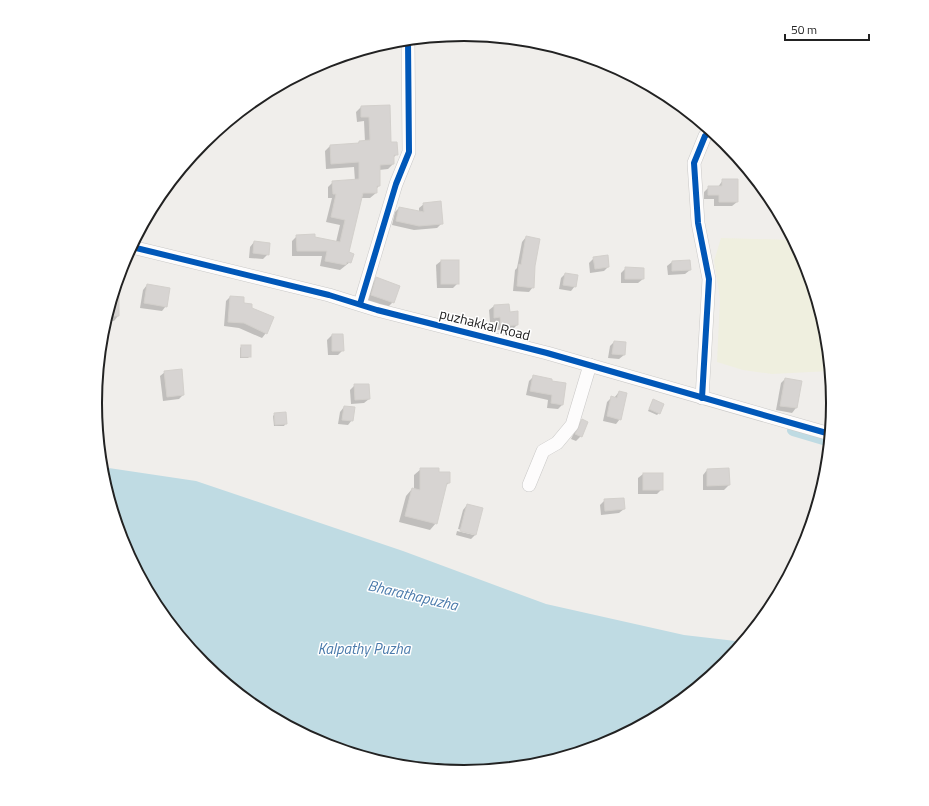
<svg xmlns="http://www.w3.org/2000/svg" width="929" height="806" font-family="'Titillium Web',sans-serif">
	<style>
		.farmland { fill: #efefdf }
		.water { fill: #bfdbe3 }
		.shadow { fill: #0003 }
		.lines { fill: none; stroke-linecap: round; stroke-linejoin: round }
		.canal { stroke: #bfdbe3; stroke-width: 12 }
		.building { fill: #d7d4d2; stroke: #d3d0cc }
		.street-casing { stroke: #c9c8c7; stroke-width: 14 }
		.street { stroke: #fdfcfc; stroke-width: 13 }
		.cycleway-casing { stroke: #fff; stroke-width: 8 }
		.cycleway { stroke: #0057b8; stroke-width: 6 }
		.labels { text-anchor: middle; dominant-baseline: central; stroke-width: 3; stroke-linejoin: round; paint-order: stroke }
		.street-label { font-size: 14px; fill: #222; stroke: #fff }
		.water-label { font-size: 15px; font-style: italic; fill: #4a7aab; stroke: #fff }
		.rim { fill: none; stroke: #222; stroke-width: 2 }
	</style>
	<rect width="100%" height="100%" fill="#f0eeeb"/>
	<polygon class="farmland" points="721,238 794,240 805,262 826,331 830,371 772,374 743,370 717,362 720,299 714,261"/>
	<polygon class="water" points="102,467 196,481 403,551 546,604 684,635 744,642 725,664 669,710 605,744 536,765 464,772 392,765 323,744 259,710 203,664 158,608 124,544"/>
	<g class="shadow">
		<polygon points="361,107 390,143 397,154 393,158 393,164 388,169 379,170 379,186 376,189 376,193 370,198 361,198 348,253 350,262 340,270 320,266 322,256 292,256 292,241 297,236 336,242 340,225 326,222 332,198 328,198 328,187 333,182 355,181 354,167 326,169 325,151 330,146 357,144 359,142 365,142 364,121 357,122 356,112"/>
		<polygon points="723,180 737,202 732,206 714,206 714,199 704,199 704,192 709,187 718,187"/>
		<polygon points="424,204 442,223 437,228 414,230 392,225 395,212 399,208 419,212 419,208"/>
		<polygon points="526,237 534,266 533,287 529,292 513,291 515,270 517,268 522,242"/>
		<polygon points="254,242 268,254 263,259 249,258 250,247"/>
		<polygon points="594,258 608,267 604,271 590,273 589,263"/>
		<polygon points="441,261 458,261 458,283 453,288 437,288 436,265"/>
		<polygon points="672,262 690,270 685,274 668,275 667,266"/>
		<polygon points="626,268 643,279 638,283 621,283 621,273"/>
		<polygon points="565,274 575,286 571,291 559,289 561,278"/>
		<polygon points="377,278 393,302 386,309 365,302 370,285"/>
		<polygon points="147,285 166,306 162,311 140,308 143,290"/>
		<polygon points="115,289 118,316 114,321 106,320"/>
		<polygon points="230,297 251,308 266,333 262,338 239,328 224,326 226,301"/>
		<polygon points="494,306 509,313 517,325 513,329 496,330 496,322 490,322 489,310"/>
		<polygon points="332,335 343,350 338,355 328,355 327,340"/>
		<polygon points="614,342 624,355 619,359 608,358 610,346"/>
		<polygon points="242,346 250,356 248,358 240,358 240,348"/>
		<polygon points="165,372 183,395 179,399 163,401 160,376"/>
		<polygon points="534,376 562,405 558,409 547,408 548,400 526,395 529,381"/>
		<polygon points="785,379 801,381 796,408 792,413 776,410 781,383"/>
		<polygon points="355,385 369,399 364,403 351,404 350,390"/>
		<polygon points="619,392 620,419 616,424 603,421 607,402 612,397 614,398"/>
		<polygon points="653,400 659,413 657,415 648,411"/>
		<polygon points="344,407 352,420 348,425 338,424 340,412"/>
		<polygon points="275,414 286,423 284,426 274,426 273,416"/>
		<polygon points="582,420 581,436 576,441 571,439 578,425"/>
		<polygon points="421,469 449,483 445,486 436,523 430,530 399,522 406,496 412,489 414,490 414,475"/>
		<polygon points="707,470 729,485 724,490 703,490 703,475"/>
		<polygon points="643,474 662,474 662,489 657,494 638,494 638,478"/>
		<polygon points="605,500 624,509 619,513 601,515 600,505"/>
		<polygon points="467,505 476,534 471,539 456,535 457,531 474,535 474,533 458,529 463,510"/>
	</g>
	<g class="lines">
		<polyline class="canal" points="793,430 830,441"/>
	</g>
	<g class="building">
		<polygon points="390,105 391,142 397,142 398,155 394,155 394,164 380,165 380,186 377,186 377,193 363,193 349,252 354,254 351,263 347,262 346,265 325,261 327,251 297,251 296,235 315,234 315,237 340,242 345,220 331,217 336,194 333,194 332,181 359,179 359,162 331,164 330,145 359,143 359,141 370,140 369,117 361,117 361,106"/>
		<polygon points="722,179 738,179 738,202 719,202 719,195 708,195 708,186 722,186"/>
		<polygon points="441,201 443,224 419,226 396,221 399,207 424,212 423,203"/>
		<polygon points="526,236 540,239 535,266 534,288 517,286 519,264 521,265"/>
		<polygon points="254,241 270,243 269,255 253,253"/>
		<polygon points="608,255 609,267 595,269 593,257"/>
		<rect x="441" y="260" width="18" height="24"/>
		<polygon points="690,260 691,270 672,271 672,261"/>
		<polygon points="625,267 644,268 644,279 625,279"/>
		<polygon points="565,273 578,275 576,287 563,285"/>
		<polygon points="376,277 400,286 394,303 371,295"/>
		<polygon points="117,283 119,283 119,316 107,316"/>
		<polygon points="147,284 170,288 167,307 144,303"/>
		<polygon points="230,296 244,297 244,303 252,304 252,308 274,317 267,334 244,323 228,322"/>
		<polygon points="509,304 510,312 518,311 518,325 501,326 500,317 494,318 494,305"/>
		<polygon points="332,334 343,334 344,351 332,351"/>
		<polygon points="614,341 626,342 625,355 612,354"/>
		<rect x="241" y="345" width="10" height="12"/>
		<polygon points="182,369 184,395 167,397 164,371"/>
		<polygon points="533,375 552,379 552,381 566,383 563,405 551,403 552,395 530,391"/>
		<polygon points="785,378 802,381 797,408 780,406"/>
		<polygon points="354,384 369,384 370,399 355,400"/>
		<polygon points="619,391 627,393 621,420 607,416 611,396 617,398"/>
		<polygon points="653,399 664,404 660,414 649,409"/>
		<polygon points="344,406 355,407 353,421 342,420"/>
		<polygon points="286,412 287,424 275,425 274,413"/>
		<polygon points="582,419 588,422 582,437 575,434"/>
		<polygon points="420,468 439,468 439,472 450,472 450,483 447,483 437,524 405,516 412,488 420,490"/>
		<polygon points="729,468 730,485 707,486 707,469"/>
		<rect x="643" y="473" width="20" height="17"/>
		<polygon points="624,498 625,509 605,511 604,499"/>
		<polygon points="467,504 483,508 476,535 460,531"/>
	</g>
	<g class="lines">
		<defs>
			<g id="street">
				<polyline points="132,247 329,295 377,310 547,353 830,434"/>
				<polyline points="360,304 396,184 409,152 408,40"/>
				<polyline points="702,398 709,279 698,223 694,163 705,136 712,131"/>
				<polyline points="529,485 543,451 557,443 572,425 590,365"/>
			</g>
		</defs>
		<use href="#street" class="street-casing"/>
		<use href="#street" class="street"/>
		<defs>
			<g id="cycleway">
				<polyline points="132,247 329,295 377,310 547,353 830,434"/>
				<polyline points="360,304 396,184 409,152 408,40"/>
				<polyline points="702,398 709,279 698,223 694,163 705,136 712,131"/>
			</g>
		</defs>
		<use href="#cycleway" class="cycleway-casing"/>
		<use href="#cycleway" class="cycleway"/>
	</g>
	<g class="labels">
		<g class="street-label">
			<text transform="translate(485 324) rotate(14)">puzhakkal Road</text>
		</g>
		<g class="water-label">
			<text transform="translate(413 595) rotate(13)">Bharathapuzha</text>
			<text x="364" y="648">Kalpathy Puzha</text>
		</g>
	</g>
	<path d="M0 0H929V806H0ZM102 403a362 362 0 1 1 724 0a362 362 0 1 1-724 0Z" fill="#fff" fill-rule="evenodd"/>
	<path class="rim" d="M102 403a362 362 0 1 1 724 0a362 362 0 1 1-724 0Z"/>
	<path d="M785 34v6h84v-6" fill="none" stroke="#222222" stroke-width="2"/>
	<text x="791" y="34" font-size="12" fill="#222222" stroke="#ffffff" stroke-width="3" paint-order="stroke">50 m</text>
</svg>
